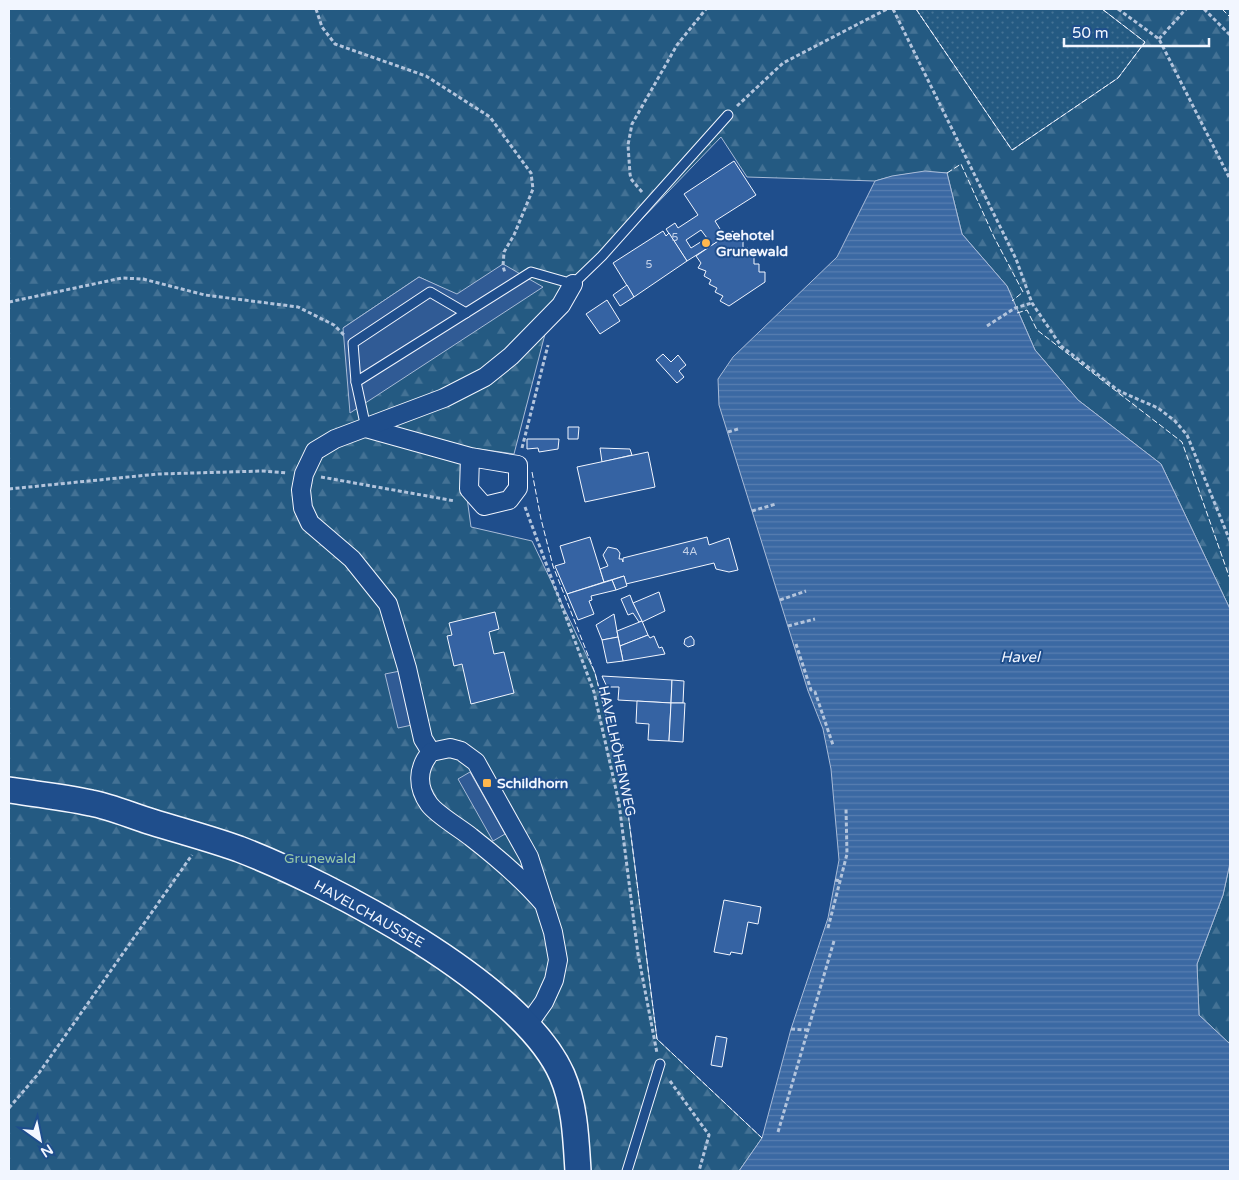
<svg xmlns="http://www.w3.org/2000/svg" width="1239" height="1180" font-family="'Varela Round',sans-serif">
	<style>
		.forest { fill: url(#forest-firs); stroke: #a8bbd7; fill-rule: evenodd }
		.park { fill: url(#park-dots); stroke: #a8bbd7 }
		.parking { fill: #305b95; stroke: #a8bbd7 }
		.water { fill: url(#water-rules); stroke: #a8bbd7 }
		.building { fill: #3563a3; stroke: #f2f6ff; fill-rule: evenodd }
		.lines { fill: none; stroke-linecap: round; stroke-linejoin: round }
		.lane-casing { stroke: #f2f6ff; stroke-width: 11 }
		.street-casing { stroke: #f2f6ff; stroke-width: 20 }
		.secondary-casing { stroke: #f2f6ff; stroke-width: 28 }
		.path { stroke: #b3c4dc; stroke-width: 3; stroke-dasharray: 4 2.5; stroke-linecap: butt }
		.lane { stroke: #1f4e8c; stroke-width: 9 }
		.street { stroke: #1f4e8c; stroke-width: 18 }
		.secondary { stroke: #1f4e8c; stroke-width: 25 }
		.fence { stroke: #f2f6ff; stroke-width: 1; stroke-dasharray: 6 2.5; stroke-linecap: butt }
		.poi-dot { fill: #ffb74d; stroke: #1f4e8c; stroke-width: 2 }
		.labels { text-anchor: middle; dominant-baseline: central; stroke-width: 4; stroke-linejoin: round; paint-order: stroke }
		.number-label { font-size: 11px; fill: #c3d1e8 }
		.poi-label { font-size: 14px; font-weight: bold; fill: #f2f6ff; stroke: #1f4e8c; text-anchor: start }
		.street-label { font-size: 14px; fill: #f2f6ff; stroke: #1f4e8c }
		.park-label { font-size: 14px; fill: #97c8a6; stroke: #1f4e8c }
		.water-label { font-size: 15px; font-style: italic; fill: #f2f6ff; stroke: #1f4e8c }
	</style>
	<defs>
		<pattern id="forest-firs" width="22" height="20" patternUnits="userSpaceOnUse" patternTransform="scale(1.25)"><rect width="22" height="20" fill="#245a82"/><path d="M5 1l3.5 6h-7zM16 11l3.5 6h-7z" fill="#447295"/></pattern>
		<pattern id="park-dots" width="8" height="8" patternUnits="userSpaceOnUse" patternTransform="scale(1.25)"><rect width="8" height="8" fill="#245a82"/><path d="M2 2h.1M6 6h.1" fill="none" stroke="#447295" stroke-width="1.8" stroke-linecap="round"/></pattern>
		<pattern id="water-rules" width="6" height="5" patternUnits="userSpaceOnUse" patternTransform="scale(1.25)"><rect width="6" height="5" fill="#3b69a3"/><path d="M0 2.5h6" fill="none" stroke="#587fb1"/></pattern>
	</defs>
	<rect width="100%" height="100%" fill="#1f4e8c"/>
	<g class="forest">
		<path d="M9,9H916L1013,150L1145,43L1102,9H1230V609L1161,464L1078,400L1035,350L1007,286L962,234L947,173C922,171 899,174 875,181L747,177L721,137L584,279L545,334L514,454L460,446L471,527L532,541L595,673L625,789L657,1039L762,1138L739,1171H9ZM419,277L457,295L343,328Z"/>
		<polygon points="1230,863 1230,1044 1199,1015 1197,964 1223,895"/>
	</g>
	<polygon class="park" points="916,9 1102,9 1145,42 1118,78 1012,150"/>
	<g class="parking">
		<polygon points="503,264 543,287 350,413 343,328 419,277 457,294"/>
		<polygon points="400,671 412,725 398,728 385,674"/>
		<polygon points="470,772 505,834 493,841 458,779"/>
	</g>
	<polygon class="water" points="925,171 947,173 962,234 1007,286 1035,350 1078,400 1161,464 1230,609 1230,863 1223,895 1197,964 1199,1015 1230,1044 1230,1171 739,1171 762,1138 791,1029 828,918 839,860 831,769 823,729 808,691 719,405 718,379 733,357 837,257 875,181 892,176"/>
	<g class="building">
		<path d="M734,161L756,195L715,221L725,237L687,261L666,229L675,223L678,228L698,215L684,194ZM701,230L707,238L691,248L686,240Z"/>
		<polygon points="663,231 666,236 669,233 687,261 634,297 613,263"/>
		<polygon points="733,231 738,239 743,239 743,248 748,248 749,256 754,256 754,264 759,264 759,272 765,272 765,282 729,306 720,301 723,296 715,292 717,288 709,284 711,280 704,276 706,271 698,268 701,263 696,256"/>
		<polygon points="627,285 634,297 620,306 613,295"/>
		<polygon points="607,300 620,321 600,334 586,314"/>
		<polygon points="663,354 671,362 678,355 686,365 679,371 684,377 677,383 656,360"/>
		<polygon points="568,427 579,427 578,439 568,439"/>
		<polygon points="527,439 559,439 558,449 539,452 538,448 527,449"/>
		<polygon points="600,448 630,449 632,455 602,462"/>
		<polygon points="648,452 655,487 585,502 577,467"/>
		<polygon points="590,537 604,582 567,594 555,566 565,563 560,546"/>
		<polygon points="707,537 709,545 729,538 738,570 729,572 716,569 714,563 626,584 624,576 604,582 600,569 608,566 603,555 608,547 617,549 620,553 619,559 622,559 623,562 623,558"/>
		<polygon points="624,576 627,586 616,590 612,580"/>
		<polygon points="612,580 616,590 591,596 592,600 589,601 594,614 578,620 567,594"/>
		<polygon points="659,592 665,611 642,622 633,603"/>
		<polygon points="630,595 633,603 642,621 639,622 633,613 628,615 621,599"/>
		<polygon points="495,612 499,629 489,632 494,654 504,652 514,693 471,704 462,664 454,666 447,636 452,635 449,623"/>
		<polygon points="614,614 618,637 602,640 596,625"/>
		<polygon points="642,621 648,635 620,646 617,631"/>
		<polygon points="648,635 650,638 654,636 659,648 662,647 665,654 623,661 620,646"/>
		<polygon points="691,636 694,640 694,645 688,647 684,644 685,639"/>
		<polygon points="618,637 623,661 607,663 602,640"/>
		<polygon points="602,676 672,680 671,703 618,700 619,687 607,687"/>
		<polygon points="672,680 684,681 683,703 671,703"/>
		<polygon points="637,701 671,703 669,741 648,740 649,724 636,723"/>
		<polygon points="671,703 685,703 683,742 669,741"/>
		<polygon points="724,900 761,907 758,924 748,922 742,954 731,952 730,955 714,952"/>
		<polygon points="716,1036 727,1038 722,1067 711,1065"/>
	</g>
	<g class="lines">
		<defs>
			<g id="lane">
				<polyline points="356,382 353,343 430,292 466,313"/>
				<polyline points="366,428 356,382 531,272 573,284 602,256 728,115"/>
				<polyline points="627,1171 660,1064"/>
			</g>
			<g id="street">
				<polyline points="366,428 470,457 518,465 518,488 509,500 484,506 469,489 470,457"/>
				<polyline points="431,752 423,739 407,668 388,604 352,559 310,523 303,508 301,490 304,474 315,451 335,439 444,398 485,377 511,356 561,305 573,284"/>
				<path d="M527,1026L544,1002L554,980L558,960L553,932L529,857L476,762L461,751L450,748L431,752C417,768 417,787 429,804C437,815 460,828 471,837C498,858 522,878 544,904"/>
			</g>
			<path id="secondary" d="M9,790C36,794 64,797 91,803C112,807 132,816 152,822C181,831 211,839 239,849C330,884 522,984 562,1075C575,1105 576,1139 578,1171"/>
		</defs>
		<use href="#lane" class="lane-casing"/>
		<use href="#street" class="street-casing"/>
		<use href="#secondary" class="secondary-casing"/>
		<g class="path">
			<polyline points="316,9 322,27 335,44 426,76 490,117 531,173 533,189 514,235 504,252 503,266 505,273"/>
			<polyline points="893,9 1016,259 1032,303 1061,346 1119,391 1158,408 1175,421 1187,435 1230,541"/>
			<polyline points="1118,9 1159,39 1230,179"/>
			<polyline points="1204,9 1230,35"/>
			<polyline points="1159,39 1186,9"/>
			<polyline points="737,106 783,63 887,9"/>
			<polyline points="642,192 631,179 630,174 628,145 632,124 677,45 706,9"/>
			<polyline points="9,302 122,278 143,279 205,295 298,307 334,325 344,335"/>
			<polyline points="987,326 1015,308 1032,303"/>
			<polyline points="728,432 738,429"/>
			<polyline points="522,448 548,345"/>
			<polyline points="321,477 455,501"/>
			<polyline points="9,489 158,474 263,471 287,473"/>
			<polyline points="525,507 594,692 619,803 638,954 657,1053"/>
			<polyline points="752,511 776,504"/>
			<polyline points="780,600 806,591"/>
			<polyline points="788,626 815,619"/>
			<polyline points="796,644 811,690 815,692 833,745"/>
			<polyline points="835,880 840,881"/>
			<polyline points="828,928 847,854 846,808"/>
			<polyline points="791,1029 807,1030"/>
			<polyline points="670,1081 709,1135 699,1171"/>
			<polyline points="9,1108 39,1073 192,855"/>
			<polyline points="778,1132 834,941"/>
		</g>
		<use href="#lane" class="lane"/>
		<use href="#street" class="street"/>
		<use href="#secondary" class="secondary"/>
		<g class="fence">
			<polyline points="916,9 1012,150 1118,78 1145,42 1102,9"/>
			<polyline points="1222,9 1230,17"/>
			<polyline points="947,173 961,164 994,237 1023,292 1012,301"/>
			<polyline points="1017,313 1027,310 1037,330 1182,442 1230,579"/>
			<polyline points="532,472 541,519 553,566 595,673 625,789 657,1039 762,1138"/>
			<polyline points="1229,1043 1230,1043"/>
		</g>
	</g>
	<g class="poi-dot">
		<circle cx="706" cy="243" r="5"/>
		<rect x="482" y="778" width="10" height="10" rx="2.5"/>
	</g>
	<g class="labels">
		<g class="number-label">
			<text x="675" y="237">5</text>
			<text x="649" y="264">5</text>
			<text x="690" y="551">4A</text>
		</g>
		<g class="poi-label">
			<text x="716" y="235">Seehotel<tspan x="716" dy="16">Grunewald</tspan></text>
			<text x="497" y="783">Schildhorn</text>
		</g>
		<g class="street-label">
			<text transform="translate(617 751) rotate(78)">HAVELHÖHENWEG</text>
			<text transform="translate(369 914) rotate(29)">HAVELCHAUSSEE</text>
		</g>
		<g class="park-label">
			<text x="320" y="858">Grunewald</text>
		</g>
		<g class="water-label">
			<text x="1020" y="657">Havel</text>
		</g>
	</g>
	<rect width="1239" height="1180" fill="none" stroke="#f2f6ff" stroke-width="20"/>
	<g transform="translate(40 1140) rotate(147)" stroke="#1f4e8c" stroke-width="4" paint-order="stroke">
	<path d="M0-4L9 19L0 12L-9 19Z" fill="#f2f6ff"/>
	<text y="-8" font-size="14" font-weight="bold" text-anchor="middle" fill="#f2f6ff">N</text>
	</g>
	<path d="M1064 38v8h145v-8" fill="none" stroke="#f2f6ff" stroke-width="2.5"/>
	<text x="1072" y="38" font-size="15" fill="#f2f6ff" stroke="#1f4e8c" stroke-width="4" paint-order="stroke">50 m</text>
</svg>
